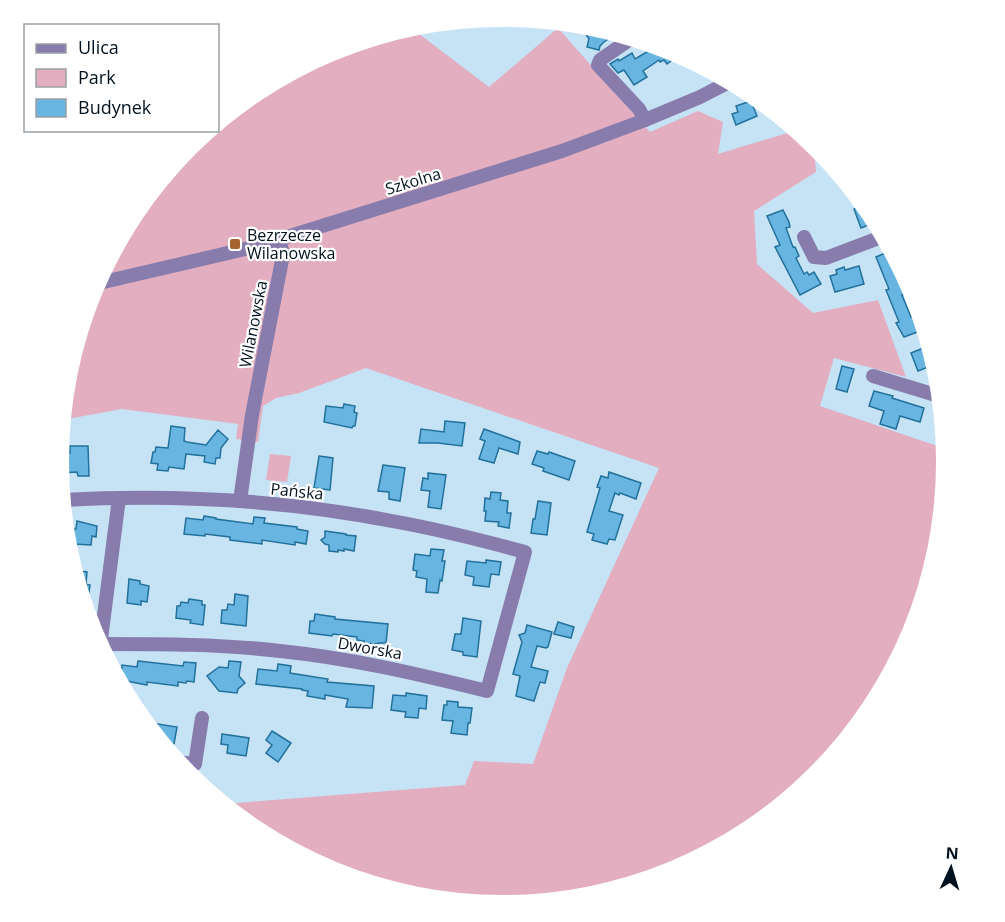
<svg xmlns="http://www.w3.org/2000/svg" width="1005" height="922" font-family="'Open Sans',sans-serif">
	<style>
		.green { fill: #e2aec0 }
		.building { fill: #69b5e2; stroke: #21719a; stroke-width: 1.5 }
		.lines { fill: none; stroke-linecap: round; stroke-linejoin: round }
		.minor { stroke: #887cac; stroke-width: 14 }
		.poi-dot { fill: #a66431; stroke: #fff; stroke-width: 2 }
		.labels { text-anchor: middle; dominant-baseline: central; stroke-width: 4.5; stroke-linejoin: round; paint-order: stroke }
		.street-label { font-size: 16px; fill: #00121f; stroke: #fff }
		.poi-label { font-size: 16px; fill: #00121f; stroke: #fff; text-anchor: start }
	</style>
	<rect width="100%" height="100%" fill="#c6e2f5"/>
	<g class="green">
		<polygon points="410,27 489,87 558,28 650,132 698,111 723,122 718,154 797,130 814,144 816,172 754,211 757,264 813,313 878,300 906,377 834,358 820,406 946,449 947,461 938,548 913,631 872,708 817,776 749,831 672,872 589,897 503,905 415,897 332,872 255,830 223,804 465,785 474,761 533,764 567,668 659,468 366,368 299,393 276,398 263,406 258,442 236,439 238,424 122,409 62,420 67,374 92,291 133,214 188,146 208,131 218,130 218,123 256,91 333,50"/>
		<polygon points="270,454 291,456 287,482 266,480"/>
	</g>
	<g class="building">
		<polygon points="585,25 590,25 617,33 604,42 600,46 599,50 587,47 589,39 585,33 589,31"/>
		<polygon points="657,46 673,50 680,54 667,64 664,60 660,62 659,60 643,71 647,77 634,85 624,70 618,73 610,64 618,59 619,61 632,53 635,59"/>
		<polygon points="751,101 757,116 736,125 732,114 738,112 736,106"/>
		<polygon points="864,204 876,222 861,228 854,209"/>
		<polygon points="783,210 789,222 790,227 786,228 793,247 795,247 799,256 796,258 804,274 807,272 809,275 814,272 821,284 800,295 775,247 780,245 767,216"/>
		<polygon points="890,251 907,293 902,295 911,317 917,315 921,325 918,326 920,331 904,337 896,323 899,322 886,290 889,289 876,257"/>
		<polygon points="859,266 864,284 835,292 830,276 837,274 836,270 844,267 845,270"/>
		<polygon points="926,347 933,365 918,371 911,353"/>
		<polygon points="842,366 854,369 847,392 836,389"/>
		<polygon points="874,391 893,396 892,398 924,408 920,422 900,416 896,429 880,424 884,411 869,406"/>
		<polygon points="344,404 355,406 354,412 357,413 355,426 353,426 352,428 324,422 326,406 343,408"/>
		<polygon points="445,421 465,423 462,446 438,443 419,443 421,429 444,432"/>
		<polygon points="171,426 185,428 184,441 187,442 206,445 218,430 228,439 221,448 220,458 216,458 215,464 204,462 205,456 186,454 184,469 169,467 168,471 157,470 158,464 151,463 153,452 155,452 156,447 168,448"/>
		<polygon points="484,429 520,442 518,454 499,448 494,463 479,459 485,441 480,439"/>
		<polygon points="70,446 88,446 89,476 78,476 77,472 60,473 59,454 70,453"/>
		<polygon points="537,451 548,454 549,452 575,461 569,480 543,471 544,468 532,464"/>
		<polygon points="319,456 333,458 330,490 314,488"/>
		<polygon points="383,465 405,468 400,501 389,499 389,492 378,491"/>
		<polygon points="609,472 641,483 636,499 620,493 619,495 615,493 609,511 623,515 615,540 609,539 607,544 592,540 594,534 587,532 600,488 597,487 601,476 608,478"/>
		<polygon points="428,473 446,475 441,509 428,507 430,491 421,490 423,478 428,479"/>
		<polygon points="491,492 501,493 500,500 508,501 507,513 511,513 509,528 498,526 499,522 485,521 486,511 484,511 485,498 490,499"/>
		<polygon points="538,501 551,503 547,535 531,533 533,519 535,519"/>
		<polygon points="204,516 216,518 216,519 253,524 254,517 265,518 264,523 297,527 297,529 308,531 306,544 295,542 295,545 262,540 262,544 230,540 230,537 205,534 205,536 184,534 186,518 203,520"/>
		<polygon points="77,521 97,526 96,537 92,536 91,545 74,544 74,529 76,529"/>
		<polygon points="325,531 346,534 346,535 356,536 354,551 344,549 344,551 338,550 338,552 329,551 329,545 325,544 321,540 325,537"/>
		<polygon points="431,549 444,550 442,561 445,561 442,581 440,580 438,593 426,592 427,579 416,577 417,571 413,570 415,554 430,556"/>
		<polygon points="486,560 501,562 499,575 491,574 489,587 473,585 474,577 465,575 467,561 486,563"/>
		<polygon points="73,570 87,572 86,584 90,585 86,613"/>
		<polygon points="129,579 140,581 140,584 149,586 147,602 141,601 141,605 127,603"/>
		<polygon points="235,594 248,596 246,626 221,623 222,610 227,610 228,604 234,605"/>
		<polygon points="189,599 202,601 202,605 205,605 203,625 190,623 191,620 176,618 177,606 180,606 181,602 188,603"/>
		<polygon points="315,614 335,617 335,619 388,624 386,643 378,643 378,644 363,643 364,641 357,640 357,637 333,634 332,636 309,633 310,621 314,621"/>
		<polygon points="463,618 481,621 477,657 463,655 463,652 452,650 455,634 461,634"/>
		<polygon points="558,622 574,627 571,638 554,634"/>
		<polygon points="527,625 552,632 548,647 546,648 537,646 531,667 548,671 545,683 540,682 534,701 516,696 520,676 513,674 522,642 519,635 525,633"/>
		<polygon points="138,661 183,666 184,662 196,663 194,682 187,681 186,683 178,682 178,686 147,682 147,685 121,680 122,665 137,667"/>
		<polygon points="229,661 241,662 239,676 245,683 238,689 237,693 219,691 207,676 219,667 228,668"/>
		<polygon points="278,664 291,666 290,673 328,679 327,682 374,686 372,708 346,707 348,699 325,695 325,699 307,696 308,691 302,690 302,689 256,684 258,669 277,671"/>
		<polygon points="406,693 427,696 426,709 419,708 418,718 405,717 406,712 391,710 393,695 406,696"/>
		<polygon points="447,701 458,702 458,707 472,708 470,723 468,723 467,735 451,733 453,721 442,720 444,705 447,705"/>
		<polygon points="145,722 177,727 174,744 161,742"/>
		<polygon points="272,731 291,743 278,762 266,753 272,745 266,740"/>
		<polygon points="222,734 249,738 246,756 227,753 228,745 221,744"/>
	</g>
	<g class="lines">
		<g class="minor">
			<polyline points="632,38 600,60 598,65 639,109 645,120"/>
			<polyline points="804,237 814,257 826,258 884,236"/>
			<polyline points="95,284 258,246 562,151 645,120 700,97 731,81"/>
			<polyline points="873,376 939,396"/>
			<path d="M62,500C172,494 284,500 392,521C437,529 481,540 525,552L487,691C418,674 350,658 280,651C220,644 161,644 101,644"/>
			<polyline points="240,501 252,415 282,260 282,250 279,240"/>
			<polyline points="100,647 119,498"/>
			<polyline points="177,762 195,764 202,718"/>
		</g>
	</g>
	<rect class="poi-dot" x="229" y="238" width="12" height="12" rx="3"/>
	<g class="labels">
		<g class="street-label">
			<text transform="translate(413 181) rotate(-17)">Szkolna</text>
			<text transform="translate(253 324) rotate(-79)">Wilanowska</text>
			<text transform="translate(297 491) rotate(6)">Pańska</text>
			<text transform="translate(370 648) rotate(10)">Dworska</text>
		</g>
		<g class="poi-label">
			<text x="247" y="235">Bezrzecze<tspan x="247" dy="18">Wilanowska</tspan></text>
		</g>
	</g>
	<path d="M0 0H1005V922H0ZM502 27H503A433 433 0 0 1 936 460V462A433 433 0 0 1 503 895H502A433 433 0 0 1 69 462V460A433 433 0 0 1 502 27Z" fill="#fff" fill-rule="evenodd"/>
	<rect x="24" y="24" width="195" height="108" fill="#ffffff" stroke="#99a0a5" stroke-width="1.5"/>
	<rect x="36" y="44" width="30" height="9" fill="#887cac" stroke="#99a0a5" stroke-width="1.5"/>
	<text x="78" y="54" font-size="18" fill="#00121f">Ulica</text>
	<rect x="36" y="69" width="30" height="18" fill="#e2aec0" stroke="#99a0a5" stroke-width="1.5"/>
	<text x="78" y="84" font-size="18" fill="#00121f">Park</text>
	<rect x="36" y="99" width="30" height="18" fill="#69b5e2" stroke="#99a0a5" stroke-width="1.5"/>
	<text x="78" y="114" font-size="18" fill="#00121f">Budynek</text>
	<g transform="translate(951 868) rotate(4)" stroke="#ffffff" stroke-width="4.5" paint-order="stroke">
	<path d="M0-4.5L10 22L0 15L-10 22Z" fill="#00121f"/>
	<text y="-9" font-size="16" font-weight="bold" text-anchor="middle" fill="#00121f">N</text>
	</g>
</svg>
